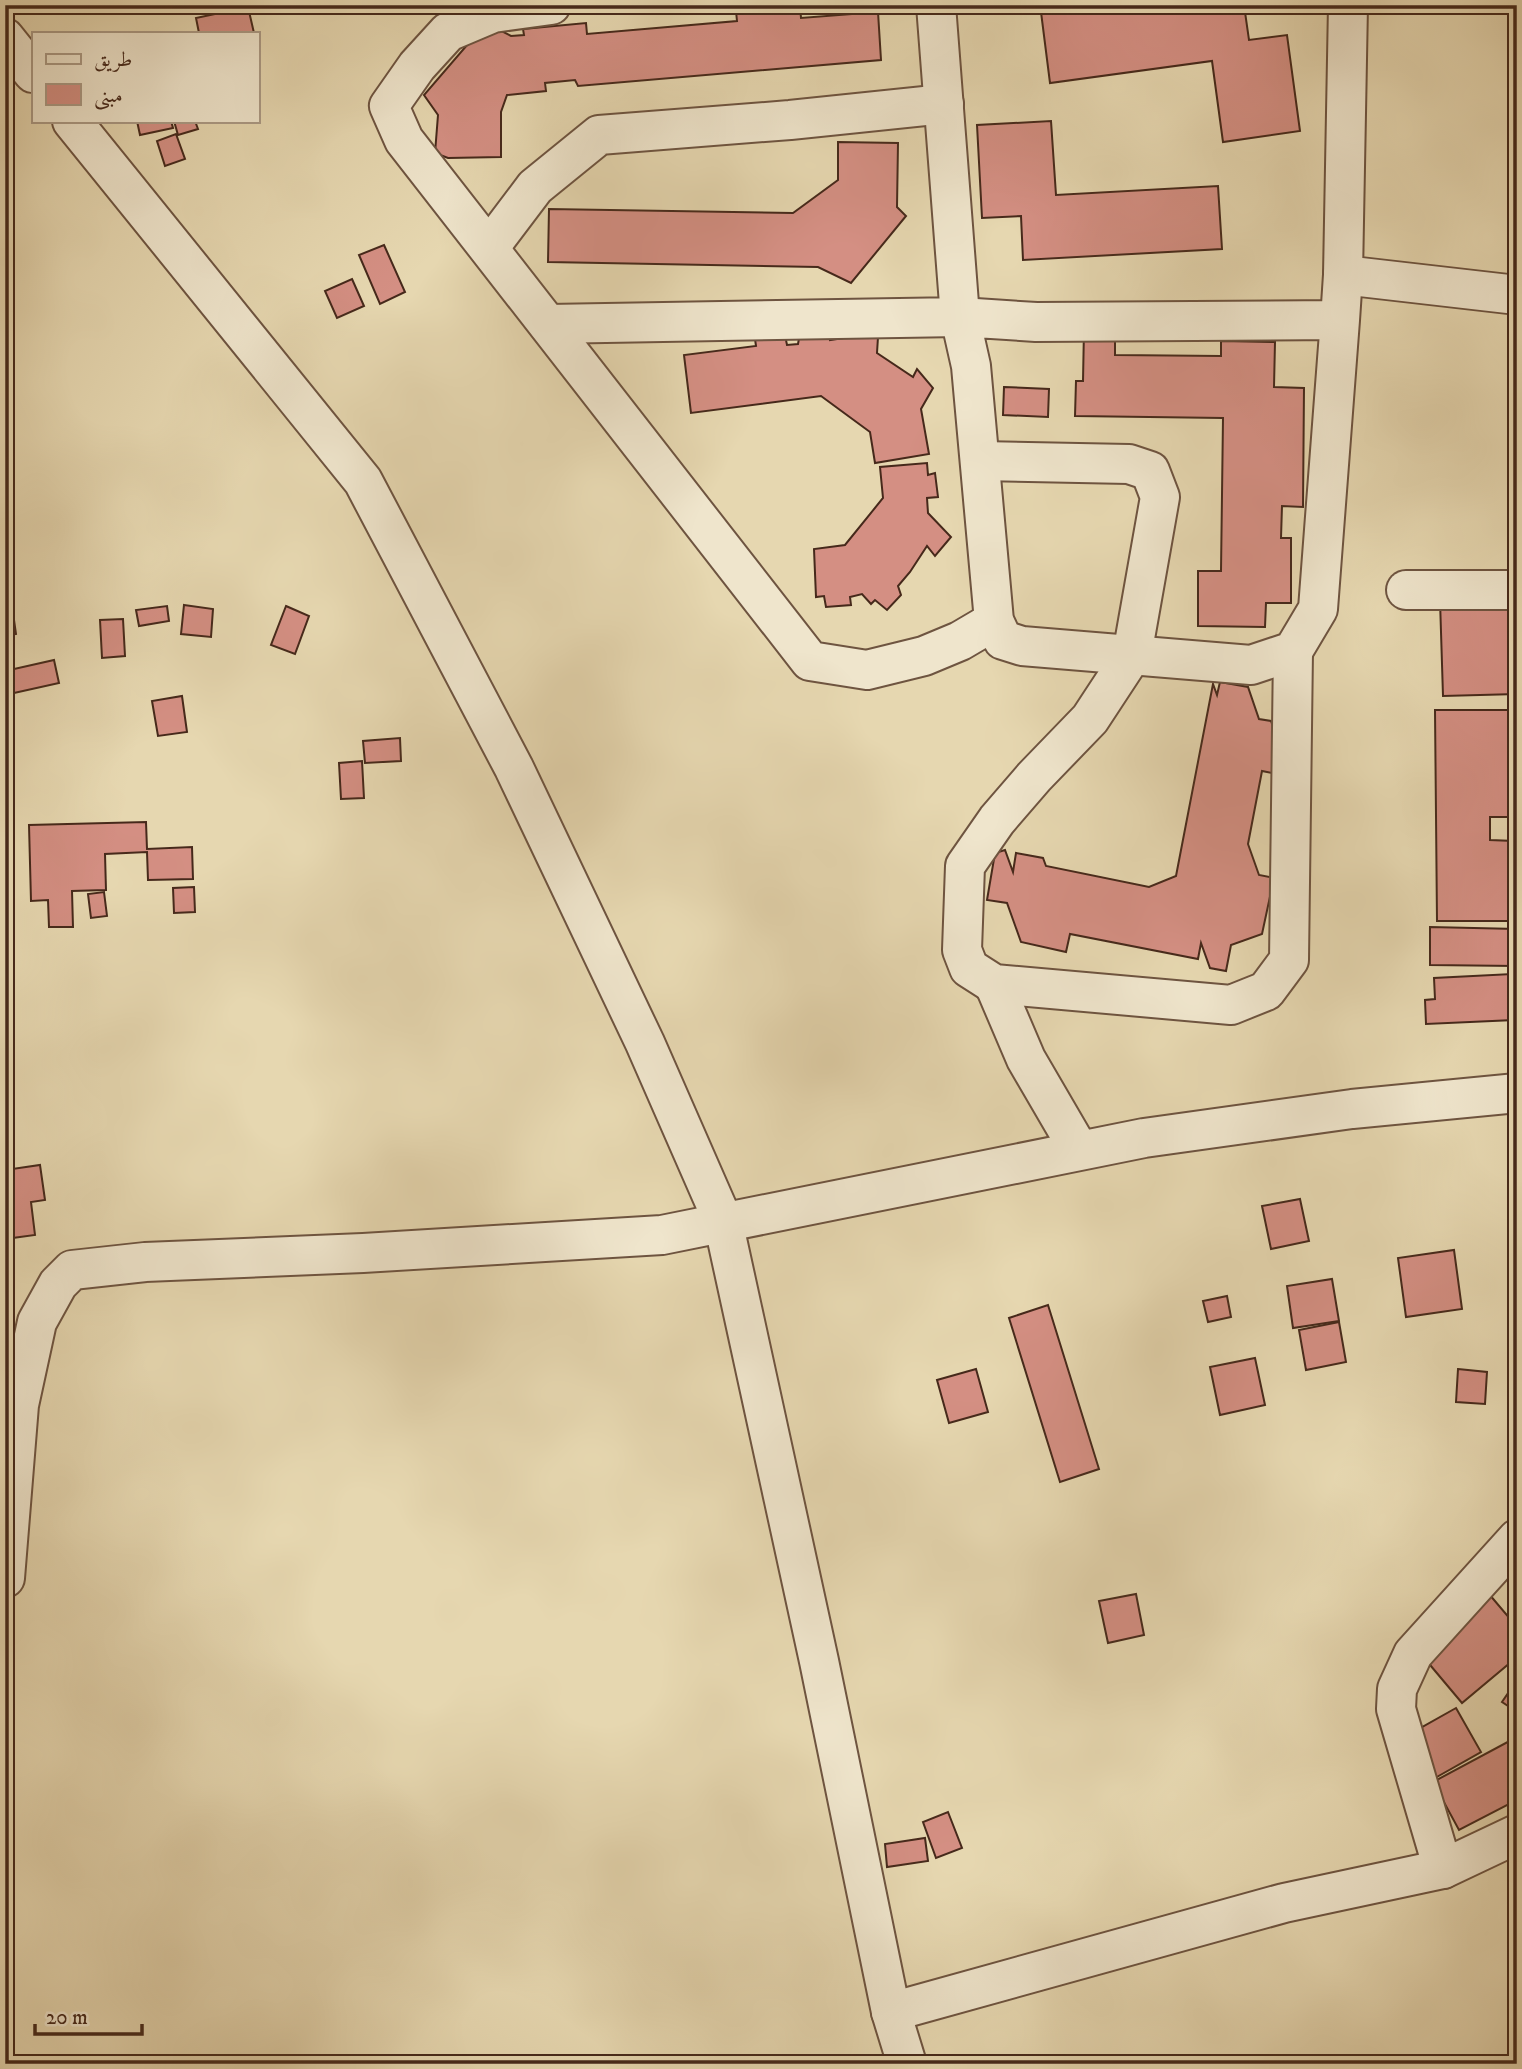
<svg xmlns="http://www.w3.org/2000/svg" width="1522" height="2069" font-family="'IM FELL DW Pica',Amiri,serif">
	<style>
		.building { fill: #d48f83; stroke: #46291b; stroke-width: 2 }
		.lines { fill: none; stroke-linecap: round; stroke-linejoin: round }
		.minor-casing { stroke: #6e5440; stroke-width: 42 }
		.minor { stroke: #efe5cc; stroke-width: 38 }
	</style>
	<rect width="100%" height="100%" fill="#e6d7b0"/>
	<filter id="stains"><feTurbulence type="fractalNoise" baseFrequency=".00286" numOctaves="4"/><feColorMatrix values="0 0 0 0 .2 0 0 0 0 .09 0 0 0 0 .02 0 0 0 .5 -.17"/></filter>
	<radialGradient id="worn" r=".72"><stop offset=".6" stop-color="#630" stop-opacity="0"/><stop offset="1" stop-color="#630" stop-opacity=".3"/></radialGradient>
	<g class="building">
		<polygon points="1092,5 1244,5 1249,40 1287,35 1300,131 1223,142 1212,61 1050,83 1041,12"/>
		<polygon points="800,6 801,18 878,12 881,60 578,86 575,80 545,83 546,91 507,95 501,112 501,157 448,158 435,153 438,115 424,95 486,23 511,36 524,35 523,29 586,23 587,34 737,21 736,11"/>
		<polygon points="248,7 254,33 199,33 196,18"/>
		<polygon points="137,121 171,121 173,128 140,135"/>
		<polygon points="174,121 195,121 198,129 178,135"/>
		<polygon points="1051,121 1056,195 1218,186 1222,249 1023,260 1021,216 982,218 977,125"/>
		<polygon points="176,134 185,159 165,166 157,141"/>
		<polygon points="838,142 898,143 897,207 906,216 851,283 818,267 548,262 549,209 793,213 838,180"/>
		<polygon points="384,245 405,292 380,304 359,255"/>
		<polygon points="352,279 364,306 337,318 325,291"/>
		<polygon points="828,329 830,340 844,338 842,329 878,337 877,353 913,377 917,369 933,388 921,409 929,454 875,463 870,432 821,396 691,413 684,355 756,346 755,339 785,335 787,345 798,344 800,333"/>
		<polygon points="1084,329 1115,330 1115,355 1221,356 1221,341 1275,342 1274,387 1304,388 1303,507 1282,506 1281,538 1291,538 1291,603 1266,603 1265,627 1198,626 1198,571 1221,571 1223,418 1075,416 1076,381 1083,381"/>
		<polygon points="1004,387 1049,389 1048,417 1003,415"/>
		<polygon points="927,463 928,475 935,473 938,497 927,498 928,513 951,537 935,556 927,546 910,572 898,586 901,595 887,610 875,600 871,604 862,594 850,597 851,605 826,607 824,596 816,597 814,549 845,545 883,498 880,467"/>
		<polygon points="1517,598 1517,694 1443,696 1440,600"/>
		<polygon points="184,605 213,609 211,637 181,634"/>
		<polygon points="12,606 16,634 5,636 5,607"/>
		<polygon points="167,606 169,621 139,626 136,610"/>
		<polygon points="286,606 309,616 295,654 271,645"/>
		<polygon points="123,619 125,656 102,658 100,620"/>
		<polygon points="54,660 59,683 5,695 5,671"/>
		<polygon points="1220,682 1248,687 1259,719 1271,721 1291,777 1262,771 1248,844 1259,875 1274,878 1262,934 1231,945 1226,971 1210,968 1201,943 1198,959 1070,934 1066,952 1021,942 1007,903 987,900 995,853 1005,850 1013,872 1016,853 1043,858 1046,866 1149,887 1176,876 1213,684 1217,695"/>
		<polygon points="182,696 187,732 158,736 152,701"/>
		<polygon points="1435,710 1517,710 1517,817 1490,817 1490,840 1514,841 1515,921 1437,921"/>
		<polygon points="400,738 401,761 365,763 363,741"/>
		<polygon points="362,761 364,798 341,799 339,763"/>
		<polygon points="146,822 147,849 192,847 193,879 148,880 147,852 105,854 106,890 72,891 73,927 49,927 48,900 31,901 29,825"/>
		<polygon points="194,887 195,912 174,913 173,888"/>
		<polygon points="104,892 107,916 91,918 88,894"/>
		<polygon points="1430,927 1517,929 1516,966 1430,965"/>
		<polygon points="1512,974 1514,1020 1426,1024 1425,1000 1435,999 1434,978"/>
		<polygon points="40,1165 45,1200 31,1202 35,1235 5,1239 5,1170"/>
		<polygon points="1300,1199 1309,1241 1271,1249 1262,1206"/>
		<polygon points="1454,1250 1462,1309 1406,1317 1398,1258"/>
		<polygon points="1332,1279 1339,1321 1293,1328 1287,1286"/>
		<polygon points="1227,1296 1231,1317 1208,1322 1203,1301"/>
		<polygon points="1048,1305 1099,1469 1060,1482 1009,1318"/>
		<polygon points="1339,1322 1346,1362 1306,1370 1299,1330"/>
		<polygon points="1255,1358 1265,1405 1220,1415 1210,1367"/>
		<polygon points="976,1369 988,1412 949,1423 937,1380"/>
		<polygon points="1458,1369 1487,1372 1485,1404 1456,1402"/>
		<polygon points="1136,1594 1144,1635 1108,1643 1099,1601"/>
		<polygon points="1489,1594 1517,1627 1517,1657 1462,1703 1420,1653"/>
		<polygon points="1517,1680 1517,1712 1502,1702"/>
		<polygon points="1456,1708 1481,1752 1435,1778 1410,1734"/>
		<polygon points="1517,1737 1517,1800 1459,1830 1433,1782"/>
		<polygon points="948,1812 962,1848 936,1858 923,1822"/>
		<polygon points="925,1838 928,1861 887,1867 885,1844"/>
	</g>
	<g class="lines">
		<defs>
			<g id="minor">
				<polyline points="551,5 493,13 448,32 417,66 389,106 404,140 810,661 867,670 924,656 960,641 994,621"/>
				<polyline points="1348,5 1343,275 1517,295"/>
				<polyline points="5,38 33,73"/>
				<polyline points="72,121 363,481 514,768 645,1043 723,1221 819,1661 891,2012 907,2064"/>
				<polyline points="489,248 535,187 599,135 790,120 944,104"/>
				<polyline points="1340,320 1036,322 960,317 971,366 994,621 1003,640 1022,646 1251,665 1293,651 1318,609 1340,320 1343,275"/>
				<polyline points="548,324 960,317 936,5"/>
				<polyline points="980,461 1129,464 1150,471 1160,497 1132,655 1090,719 1034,777 997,820 965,866 962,950 969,968 994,984 1231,1005 1266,991 1289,960 1293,651"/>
				<polyline points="1406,590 1517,590"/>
				<polyline points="994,984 1026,1059 1079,1150"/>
				<polyline points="5,1578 19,1405 37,1322 58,1284 72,1270 145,1262 363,1253 662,1235 1144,1138 1352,1109 1517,1093"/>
				<polyline points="1443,1869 1396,1709 1397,1689 1413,1654 1517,1539"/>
				<polyline points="891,2012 1284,1903 1443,1869 1517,1834"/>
			</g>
		</defs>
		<use href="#minor" class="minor-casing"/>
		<use href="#minor" class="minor"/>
	</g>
	<rect width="1522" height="2069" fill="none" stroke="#e6d7b0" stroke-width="28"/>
	<rect x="7" y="7" width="1508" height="2055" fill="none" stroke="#46291b" stroke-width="3.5"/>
	<rect x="14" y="14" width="1494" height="2041" fill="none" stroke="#46291b" stroke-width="2"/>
	<rect x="32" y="32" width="228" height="91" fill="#efe5cc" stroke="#ab9a85" stroke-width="2"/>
	<rect x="46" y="54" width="35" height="10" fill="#efe5cc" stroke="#ab9a85" stroke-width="2"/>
	<text x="94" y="66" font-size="21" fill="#46291b">طريق</text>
	<rect x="46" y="84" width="35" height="21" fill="#d48f83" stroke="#ab9a85" stroke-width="2"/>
	<text x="94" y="102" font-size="21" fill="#46291b">مبنى</text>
	<path d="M35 2024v10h107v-10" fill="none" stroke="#46291b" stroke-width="3.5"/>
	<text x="46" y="2024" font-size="21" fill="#46291b" stroke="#efe5cc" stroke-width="5" paint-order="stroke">20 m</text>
	<rect width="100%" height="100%" filter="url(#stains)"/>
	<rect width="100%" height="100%" fill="url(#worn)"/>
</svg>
